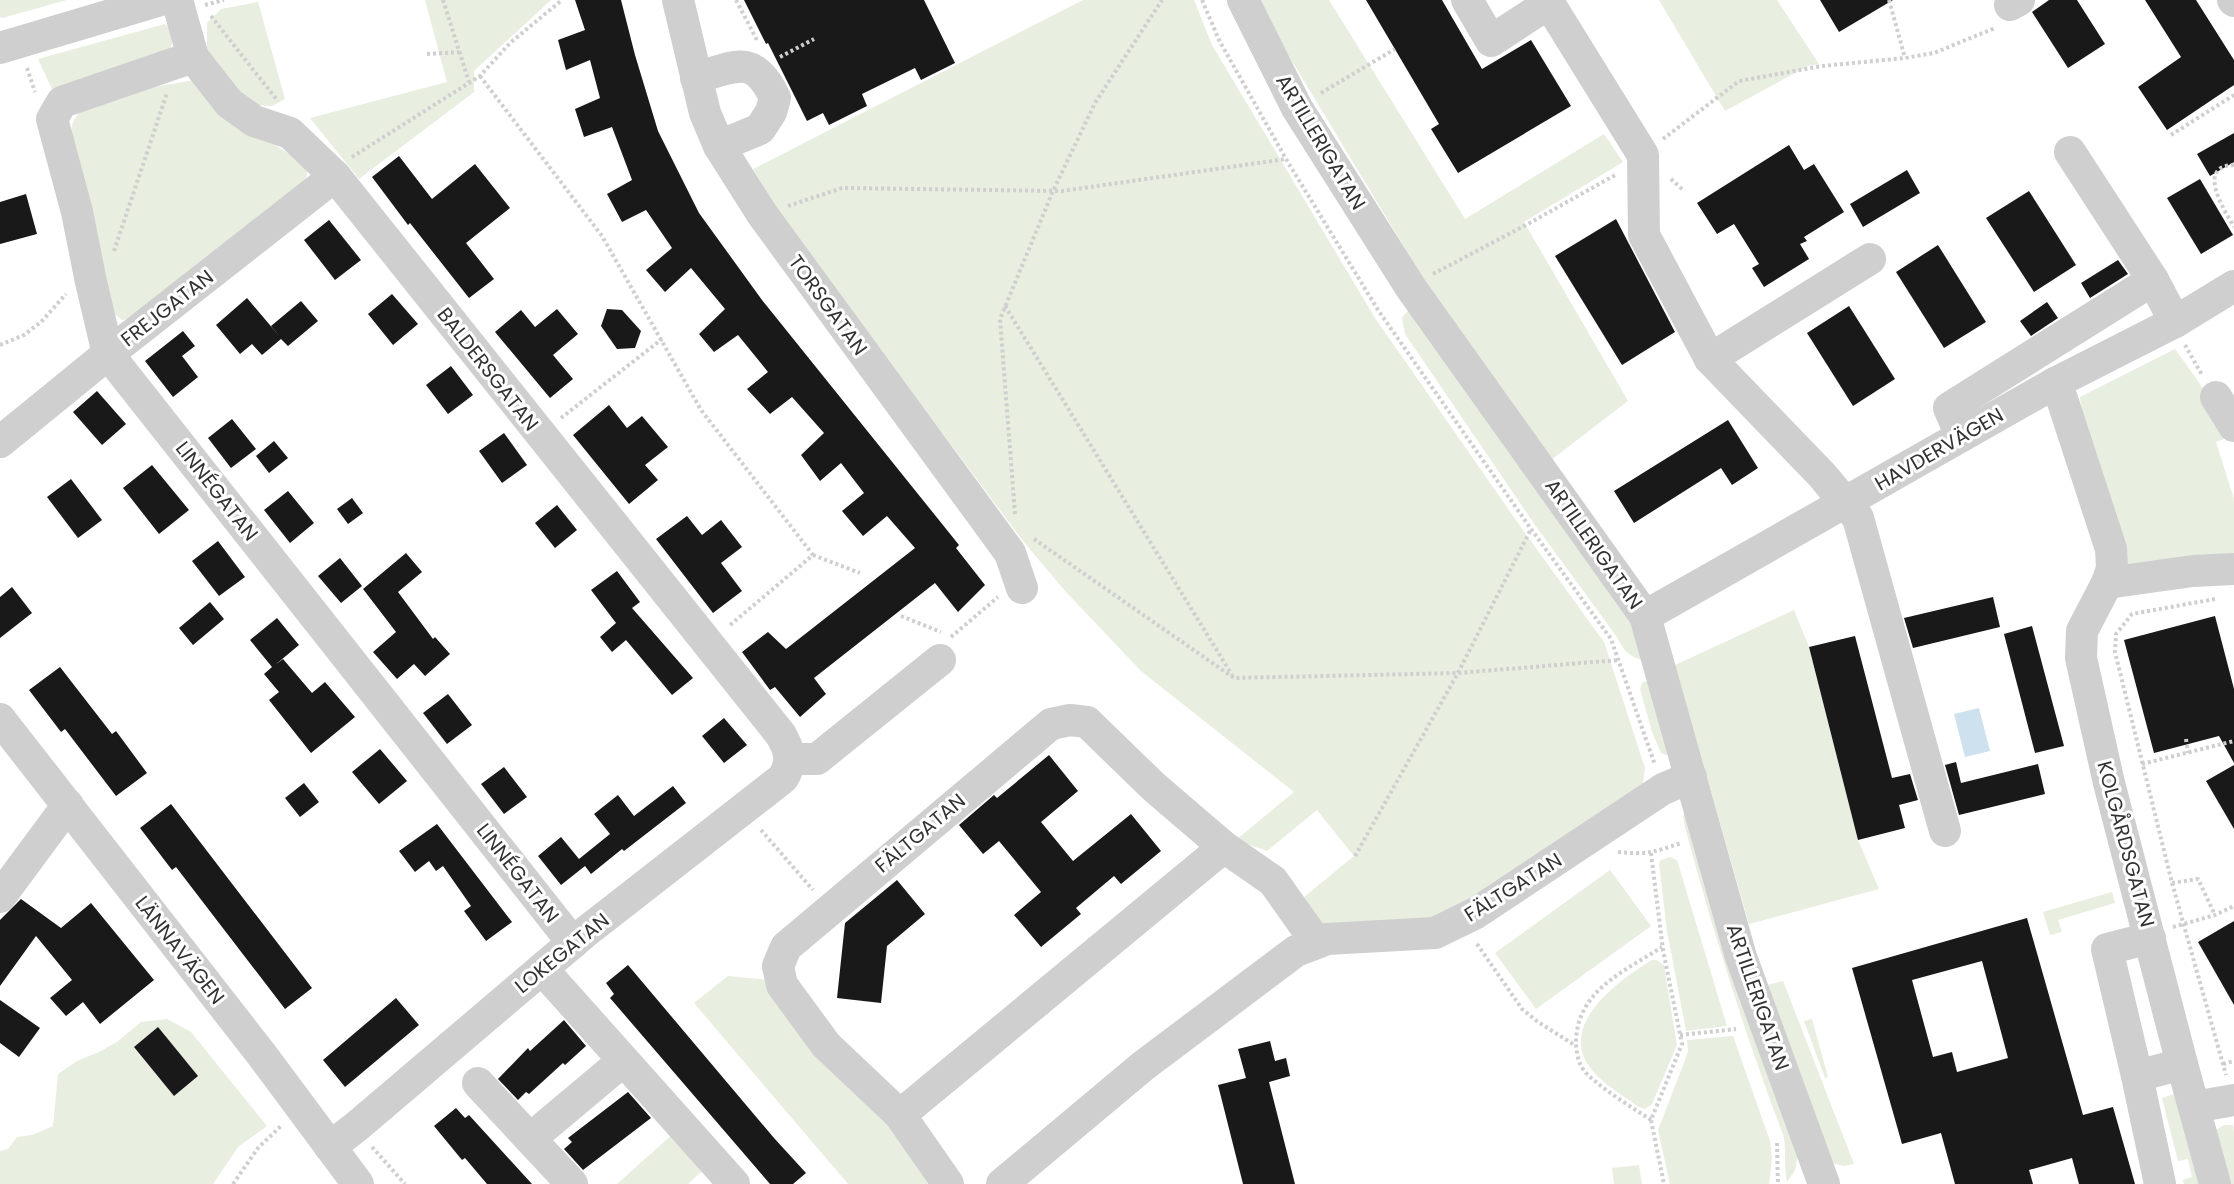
<svg xmlns="http://www.w3.org/2000/svg" width="2234" height="1184" font-family="Poppins,sans-serif">
	<style>
		.green { fill: #e8eee0 }
		.water { fill: #cde1ee }
		.building { fill: #191919; fill-rule: evenodd }
		.lines { fill: none; stroke-linecap: round; stroke-linejoin: round }
		.path { stroke: #cfcfcf; stroke-width: 4; stroke-dasharray: 3 3; stroke-linecap: butt }
		.minor { stroke: #cfcfcf; stroke-width: 32 }
		.labels { text-anchor: middle; dominant-baseline: central; stroke-width: 6; stroke-linejoin: round; paint-order: stroke }
		.street-label { font-size: 20px; fill: #323232; stroke: #fff }
	</style>
	<rect width="100%" height="100%" fill="#fff"/>
	<g class="green">
		<polygon points="0,0 67,0 2,18 0,17"/>
		<polygon points="425,0 551,0 474,71 474,92 359,179 310,118 447,82"/>
		<polygon points="1083,0 1194,0 1212,45 1375,318 1525,533 1604,642 1645,768 1642,789 1466,905 1425,924 1318,930 1304,897 1354,856 1317,810 1267,851 1236,840 1294,792 1141,671 1066,592 1023,541 784,221 753,169"/>
		<polygon points="1258,0 1329,0 1465,219 1604,134 1623,162 1524,222 1628,401 1551,460 1424,280 1263,13"/>
		<polygon points="1659,0 1777,0 1819,64 1808,66 1725,111"/>
		<polygon points="258,2 285,99 272,106 253,105 232,91 207,50 207,23 221,9"/>
		<polygon points="165,24 172,30 173,41 169,51 52,89 38,59"/>
		<path d="M194,80L218,109L302,162L307,171L306,189L144,316L122,320L111,311L70,143C71,132 71,121 79,113C95,94 169,85 194,80Z"/>
		<path d="M1410,309L1632,622L1643,660C1629,657 1624,651 1617,637L1535,525L1405,334L1402,317Z"/>
		<polygon points="2175,349 2198,381 2232,436 2216,442 2234,499 2234,556 2140,571 2121,562 2085,434 2080,397"/>
		<polygon points="1794,610 1809,647 1858,840 1879,889 1749,924 1675,665"/>
		<polygon points="1649,681 1669,753 1666,755 1661,753 1652,732 1640,689 1643,682"/>
		<path d="M1686,813L1798,1156L1795,1170L1787,1182C1784,1167 1786,1152 1784,1137C1745,1035 1713,932 1685,827L1683,816Z"/>
		<polygon points="1670,857 1677,860 1727,1026 1686,1031 1667,931 1659,863 1661,860"/>
		<polygon points="1610,870 1651,926 1536,1009 1495,953"/>
		<polygon points="2112,892 2115,903 2058,920 2062,932 2050,935 2043,912"/>
		<path d="M1652,960H1656L1664,965L1677,1045L1652,1104L1645,1109L1639,1107C1624,1096 1604,1085 1592,1070C1555,1026 1619,980 1652,960Z"/>
		<polygon points="728,976 768,980 895,1122 939,1184 848,1184 694,1003"/>
		<polygon points="1783,981 1854,1164 1843,1166 1832,1163 1767,985"/>
		<polygon points="167,1019 191,1032 267,1126 238,1147 213,1184 0,1184 0,1151 8,1149 17,1137 32,1135 53,1126 58,1074 77,1061 99,1052 117,1042 141,1022"/>
		<polygon points="1812,1019 1828,1077 1826,1078 1825,1078 1804,1021"/>
		<polygon points="1733,1036 1770,1141 1772,1158 1769,1184 1670,1184 1658,1130 1684,1063 1688,1051 1687,1040"/>
		<polygon points="2180,1092 2201,1184 2184,1184 2183,1180 2192,1177 2188,1159 2178,1161 2162,1098"/>
		<polygon points="2224,1125 2233,1125 2234,1132 2234,1184 2230,1184 2216,1139 2216,1130"/>
		<polygon points="673,1134 704,1169 688,1184 617,1184"/>
		<polygon points="1639,1165 1642,1184 1614,1184 1612,1168"/>
	</g>
	<polygon class="water" points="1979,708 1990,751 1965,757 1954,714"/>
	<g class="building">
		<polygon points="575,0 621,0 635,55 658,131 699,213 762,300 959,545 956,548 985,585 958,612 935,583 814,678 826,694 800,717 775,687 770,690 742,652 768,632 786,649 915,548 887,516 863,536 842,511 864,493 841,463 820,481 801,455 824,433 792,397 770,414 747,389 768,372 738,335 714,352 699,334 725,309 691,268 665,292 646,270 672,248 646,210 622,222 607,194 632,180 612,127 584,137 575,109 600,98 590,60 566,70 558,40 585,30"/>
		<polygon points="744,0 924,0 955,63 921,80 915,68 862,94 867,106 829,125 823,113 807,121 768,43 766,44"/>
		<polygon points="1366,0 1442,0 1482,69 1531,40 1571,106 1458,173 1431,129 1439,124"/>
		<polygon points="1820,0 1893,0 1839,32"/>
		<polygon points="2049,0 2077,0 2105,44 2068,68 2032,12"/>
		<polygon points="2145,0 2196,0 2234,60 2234,85 2167,130 2138,87 2181,57"/>
		<polygon points="2234,133 2234,162 2210,176 2197,154"/>
		<polygon points="1789,145 1804,170 1814,164 1844,212 1804,237 1807,241 1800,244 1809,259 1764,287 1752,268 1759,264 1734,224 1717,234 1697,203"/>
		<polygon points="399,156 432,199 475,164 510,208 466,243 494,279 469,298 410,223 408,225 372,177"/>
		<polygon points="1907,170 1920,193 1863,227 1850,204"/>
		<polygon points="2200,179 2233,235 2201,254 2167,198"/>
		<polygon points="2029,191 2076,265 2034,292 1986,218"/>
		<polygon points="26,194 37,234 0,244 0,202"/>
		<polygon points="1616,219 1675,332 1622,365 1555,256"/>
		<polygon points="329,220 361,260 335,280 304,240"/>
		<polygon points="1938,245 1986,322 1944,348 1896,272"/>
		<polygon points="2118,260 2128,274 2090,298 2081,283"/>
		<polygon points="392,294 418,324 393,345 368,314"/>
		<polygon points="247,298 280,337 271,326 301,301 318,321 288,346 281,339 262,355 252,344 240,354 216,325"/>
		<polygon points="2047,302 2058,318 2031,336 2020,321"/>
		<polygon points="1849,306 1895,379 1853,406 1807,333"/>
		<polygon points="557,309 578,334 553,355 573,379 550,398 495,332 521,310 535,327"/>
		<polygon points="607,309 622,310 641,331 635,348 617,349 601,326"/>
		<polygon points="183,331 195,346 182,356 198,377 173,397 145,361"/>
		<polygon points="451,366 473,395 448,414 426,385"/>
		<polygon points="97,391 126,424 102,445 73,412"/>
		<polygon points="609,405 627,428 642,416 668,447 645,465 658,480 629,504 573,435"/>
		<polygon points="232,419 256,449 231,468 208,438"/>
		<polygon points="1728,420 1758,468 1732,485 1721,468 1634,523 1614,491"/>
		<polygon points="504,433 527,465 502,483 479,451"/>
		<polygon points="274,441 288,458 269,473 256,456"/>
		<polygon points="152,465 189,510 159,534 123,488"/>
		<polygon points="71,479 102,520 78,538 47,497"/>
		<polygon points="288,491 314,523 290,543 264,510"/>
		<polygon points="352,498 363,513 348,524 337,509"/>
		<polygon points="557,505 577,530 555,548 535,523"/>
		<polygon points="687,516 702,535 721,520 742,547 721,563 742,591 713,613 656,539"/>
		<polygon points="218,541 245,577 219,596 192,561"/>
		<polygon points="406,553 422,572 398,592 433,639 435,637 450,654 425,676 414,664 397,679 373,652 396,632 363,589"/>
		<polygon points="340,558 362,586 341,603 318,576"/>
		<polygon points="617,571 640,602 632,608 693,678 672,695 626,640 612,652 600,637 616,623 591,590"/>
		<polygon points="12,587 32,613 0,638 0,597"/>
		<polygon points="1993,597 2000,627 1913,648 1904,618"/>
		<polygon points="210,602 224,619 193,645 179,628"/>
		<polygon points="2215,616 2234,689 2234,763 2219,736 2154,753 2124,640"/>
		<polygon points="277,618 299,645 275,665 283,659 312,693 325,682 355,717 311,753 269,700 279,692 264,674 272,667 250,640"/>
		<polygon points="2032,626 2064,746 2035,753 2004,634"/>
		<polygon points="1855,636 1892,778 1910,774 1918,800 1899,805 1905,828 1858,840 1809,647"/>
		<polygon points="60,667 112,734 116,731 147,773 116,796 65,729 61,732 29,690"/>
		<polygon points="448,694 472,725 447,744 423,713"/>
		<polygon points="724,718 747,745 724,763 702,736"/>
		<polygon points="380,749 407,781 379,804 352,772"/>
		<polygon points="1049,755 1078,791 1041,822 1073,861 1131,814 1161,851 1121,884 1114,876 1076,908 1081,914 1041,947 1014,915 1041,892 999,841 983,854 959,825 994,795 997,798"/>
		<polygon points="1956,762 1961,783 2038,764 2045,794 1959,815 1945,765"/>
		<polygon points="2234,765 2234,829 2206,781"/>
		<polygon points="504,767 527,797 504,814 481,784"/>
		<polygon points="304,783 319,802 300,817 285,798"/>
		<polygon points="673,786 686,803 624,851 622,849 591,874 585,866 561,885 538,856 561,837 579,859 610,834 594,814 618,795 634,816"/>
		<polygon points="171,804 312,988 285,1009 176,867 172,870 140,828"/>
		<polygon points="437,824 512,922 486,941 464,911 471,906 443,866 436,871 429,861 415,872 399,851"/>
		<polygon points="897,880 925,914 887,946 881,1003 837,998 845,923"/>
		<polygon points="21,899 61,928 91,903 154,980 100,1024 83,1002 66,1016 50,998 72,980 36,936 0,986 0,920"/>
		<path d="M2027,918L2083,1115L2113,1107L2135,1184H2079L2072,1158L2029,1170L2033,1184H1955L1941,1133L1902,1144L1852,968ZM1982,961L2008,1058L1957,1072L1952,1052L1933,1057L1912,980Z"/>
		<polygon points="2234,921 2234,1005 2198,942"/>
		<polygon points="628,965 774,1138 806,1173 793,1184 770,1184 610,998 614,994 606,983"/>
		<polygon points="396,998 419,1025 345,1087 323,1060"/>
		<polygon points="0,1000 40,1028 19,1057 0,1043"/>
		<polygon points="564,1020 586,1046 565,1065 563,1063 529,1094 526,1092 518,1100 498,1079 528,1048 530,1051"/>
		<polygon points="158,1027 198,1076 174,1096 134,1047"/>
		<polygon points="1270,1041 1275,1061 1286,1058 1290,1076 1269,1082 1295,1184 1243,1184 1218,1085 1246,1078 1238,1049"/>
		<polygon points="628,1092 651,1118 583,1170 564,1149 572,1142 568,1138"/>
		<polygon points="456,1108 465,1118 469,1115 532,1184 487,1184 465,1158 462,1160 434,1126"/>
	</g>
	<g class="lines">
		<g class="path">
			<polyline points="443,0 469,82"/>
			<polyline points="736,0 758,42"/>
			<polyline points="1202,0 1219,40 1286,159 1378,310 1531,529 1611,639 1655,765"/>
			<polyline points="1889,0 1905,58"/>
			<polyline points="205,5 224,0"/>
			<polyline points="211,16 277,100"/>
			<polyline points="427,54 459,52"/>
			<polyline points="780,57 814,39"/>
			<polyline points="27,68 35,92"/>
			<polyline points="480,76 602,236 701,410 813,555 729,626"/>
			<polyline points="1321,93 1395,49"/>
			<polyline points="2171,135 2234,95"/>
			<polyline points="1663,139 1739,81 1822,66 1905,58 1934,53 1995,28"/>
			<polyline points="352,157 480,76 510,43 562,0"/>
			<path d="M2234,165C2195,166 2225,211 2234,227"/>
			<polyline points="1671,179 1683,190"/>
			<polyline points="788,206 842,188 1062,191 1286,159"/>
			<polyline points="114,251 167,93"/>
			<polyline points="1433,274 1526,225 1617,174"/>
			<polyline points="1005,306 1232,675"/>
			<polyline points="0,345 24,335 41,322 66,294"/>
			<polyline points="2185,345 2202,375"/>
			<polyline points="561,418 662,339"/>
			<polyline points="1015,514 1000,319 1053,191 1095,103 1162,0"/>
			<polyline points="1034,539 1234,678 1458,673 1619,660"/>
			<polyline points="813,555 860,573"/>
			<polyline points="2215,599 2132,614 2116,634 2115,652 2172,883 2226,1075"/>
			<polyline points="901,616 941,632"/>
			<polyline points="951,637 998,597"/>
			<polyline points="2186,739 2188,753"/>
			<polyline points="2142,764 2234,741"/>
			<polyline points="761,830 813,890"/>
			<path d="M1618,852C1646,855 1655,852 1681,843"/>
			<polyline points="1651,853 1663,950 1682,1044 1651,1120 1664,1184"/>
			<polyline points="1355,856 1458,673 1531,529"/>
			<polyline points="2172,883 2198,879 2215,915"/>
			<polyline points="2173,927 2215,915 2234,906"/>
			<polyline points="1477,944 1522,1009 1538,1022 1576,1046"/>
			<polyline points="1680,1035 1736,1029"/>
			<polyline points="2223,1064 2234,1061"/>
			<path d="M1651,1120C1630,1106 1606,1092 1587,1074C1578,1065 1576,1052 1576,1040C1578,990 1625,971 1662,947"/>
			<polyline points="1777,1143 1778,1184"/>
			<polyline points="372,1147 405,1184"/>
			<polyline points="233,1184 258,1148 282,1125"/>
		</g>
		<g class="minor">
			<path d="M177,0L193,57L229,103L254,121L290,133L335,176L781,735C790,751 793,761 783,778L583,934L356,1127L330,1147"/>
			<polyline points="678,0 705,113 719,146 762,214 1010,553 1022,588"/>
			<polyline points="1243,0 1297,108 1411,288 1645,616 1741,957 1824,1184"/>
			<polyline points="1467,0 1491,41 1549,3"/>
			<polyline points="1547,0 1643,155 1644,235 1710,359 1822,475 1858,518 1945,831"/>
			<polyline points="2233,0 2234,1"/>
			<polyline points="2010,5 2019,0"/>
			<polyline points="0,48 161,0"/>
			<polyline points="193,57 62,102 52,119 77,212 91,282 108,354 573,943"/>
			<path d="M696,78C735,66 754,53 775,98L771,112L760,129L719,146"/>
			<polyline points="2070,152 2153,280"/>
			<polyline points="1710,359 1870,259"/>
			<polyline points="2055,383 2062,399 2111,549 2112,568 2107,583 2082,631 2081,658 2109,783 2182,1064 2215,1184"/>
			<polyline points="2216,397 2234,426"/>
			<polyline points="1961,436 1949,408 2153,280 2175,322"/>
			<polyline points="0,442 108,354 335,176"/>
			<polyline points="2107,583 2193,571 2234,569"/>
			<polyline points="1645,616 2055,383 2175,322 2234,286"/>
			<polyline points="0,719 262,1055 358,1184"/>
			<polyline points="791,759 817,759 940,660"/>
			<polyline points="0,897 68,805"/>
			<polyline points="2150,938 2107,949 2137,1076 2182,1064"/>
			<polyline points="542,969 734,1184"/>
			<polyline points="2137,1076 2160,1184"/>
			<polyline points="478,1083 572,1184"/>
			<polyline points="2194,1107 2234,1100"/>
			<polyline points="900,1115 1224,847"/>
			<polyline points="530,1139 623,1061"/>
			<polyline points="948,1184 900,1115 826,1045 782,985 778,966 786,947 1051,724 1070,720 1087,722 1154,787 1224,847 1273,881 1317,943"/>
			<polyline points="1002,1184 1143,1066 1296,951 1327,939 1435,933 1476,913 1663,789 1691,777"/>
		</g>
	</g>
	<g class="labels">
		<g class="street-label">
			<text transform="translate(1321 142) rotate(59)">ARTILLERIGATAN</text>
			<text transform="translate(828 305) rotate(54)">TORSGATAN</text>
			<text transform="translate(167 308) rotate(-38)">FREJGATAN</text>
			<text transform="translate(488 369) rotate(52)">BALDERSGATAN</text>
			<text transform="translate(1939 449) rotate(-30)">HAVDERVÄGEN</text>
			<text transform="translate(217 491) rotate(52)">LINNÉGATAN</text>
			<text transform="translate(1594 544) rotate(55)">ARTILLERIGATAN</text>
			<text transform="translate(920 833) rotate(-40)">FÄLTGATAN</text>
			<text transform="translate(2126 844) rotate(75)">KOLGÅRDSGATAN</text>
			<text transform="translate(518 873) rotate(52)">LINNÉGATAN</text>
			<text transform="translate(1513 887) rotate(-32)">FÄLTGATAN</text>
			<text transform="translate(180 950) rotate(52)">LÄNNAVÄGEN</text>
			<text transform="translate(562 953) rotate(-39)">LOKEGATAN</text>
			<text transform="translate(1758 997) rotate(71)">ARTILLERIGATAN</text>
		</g>
	</g>
</svg>
